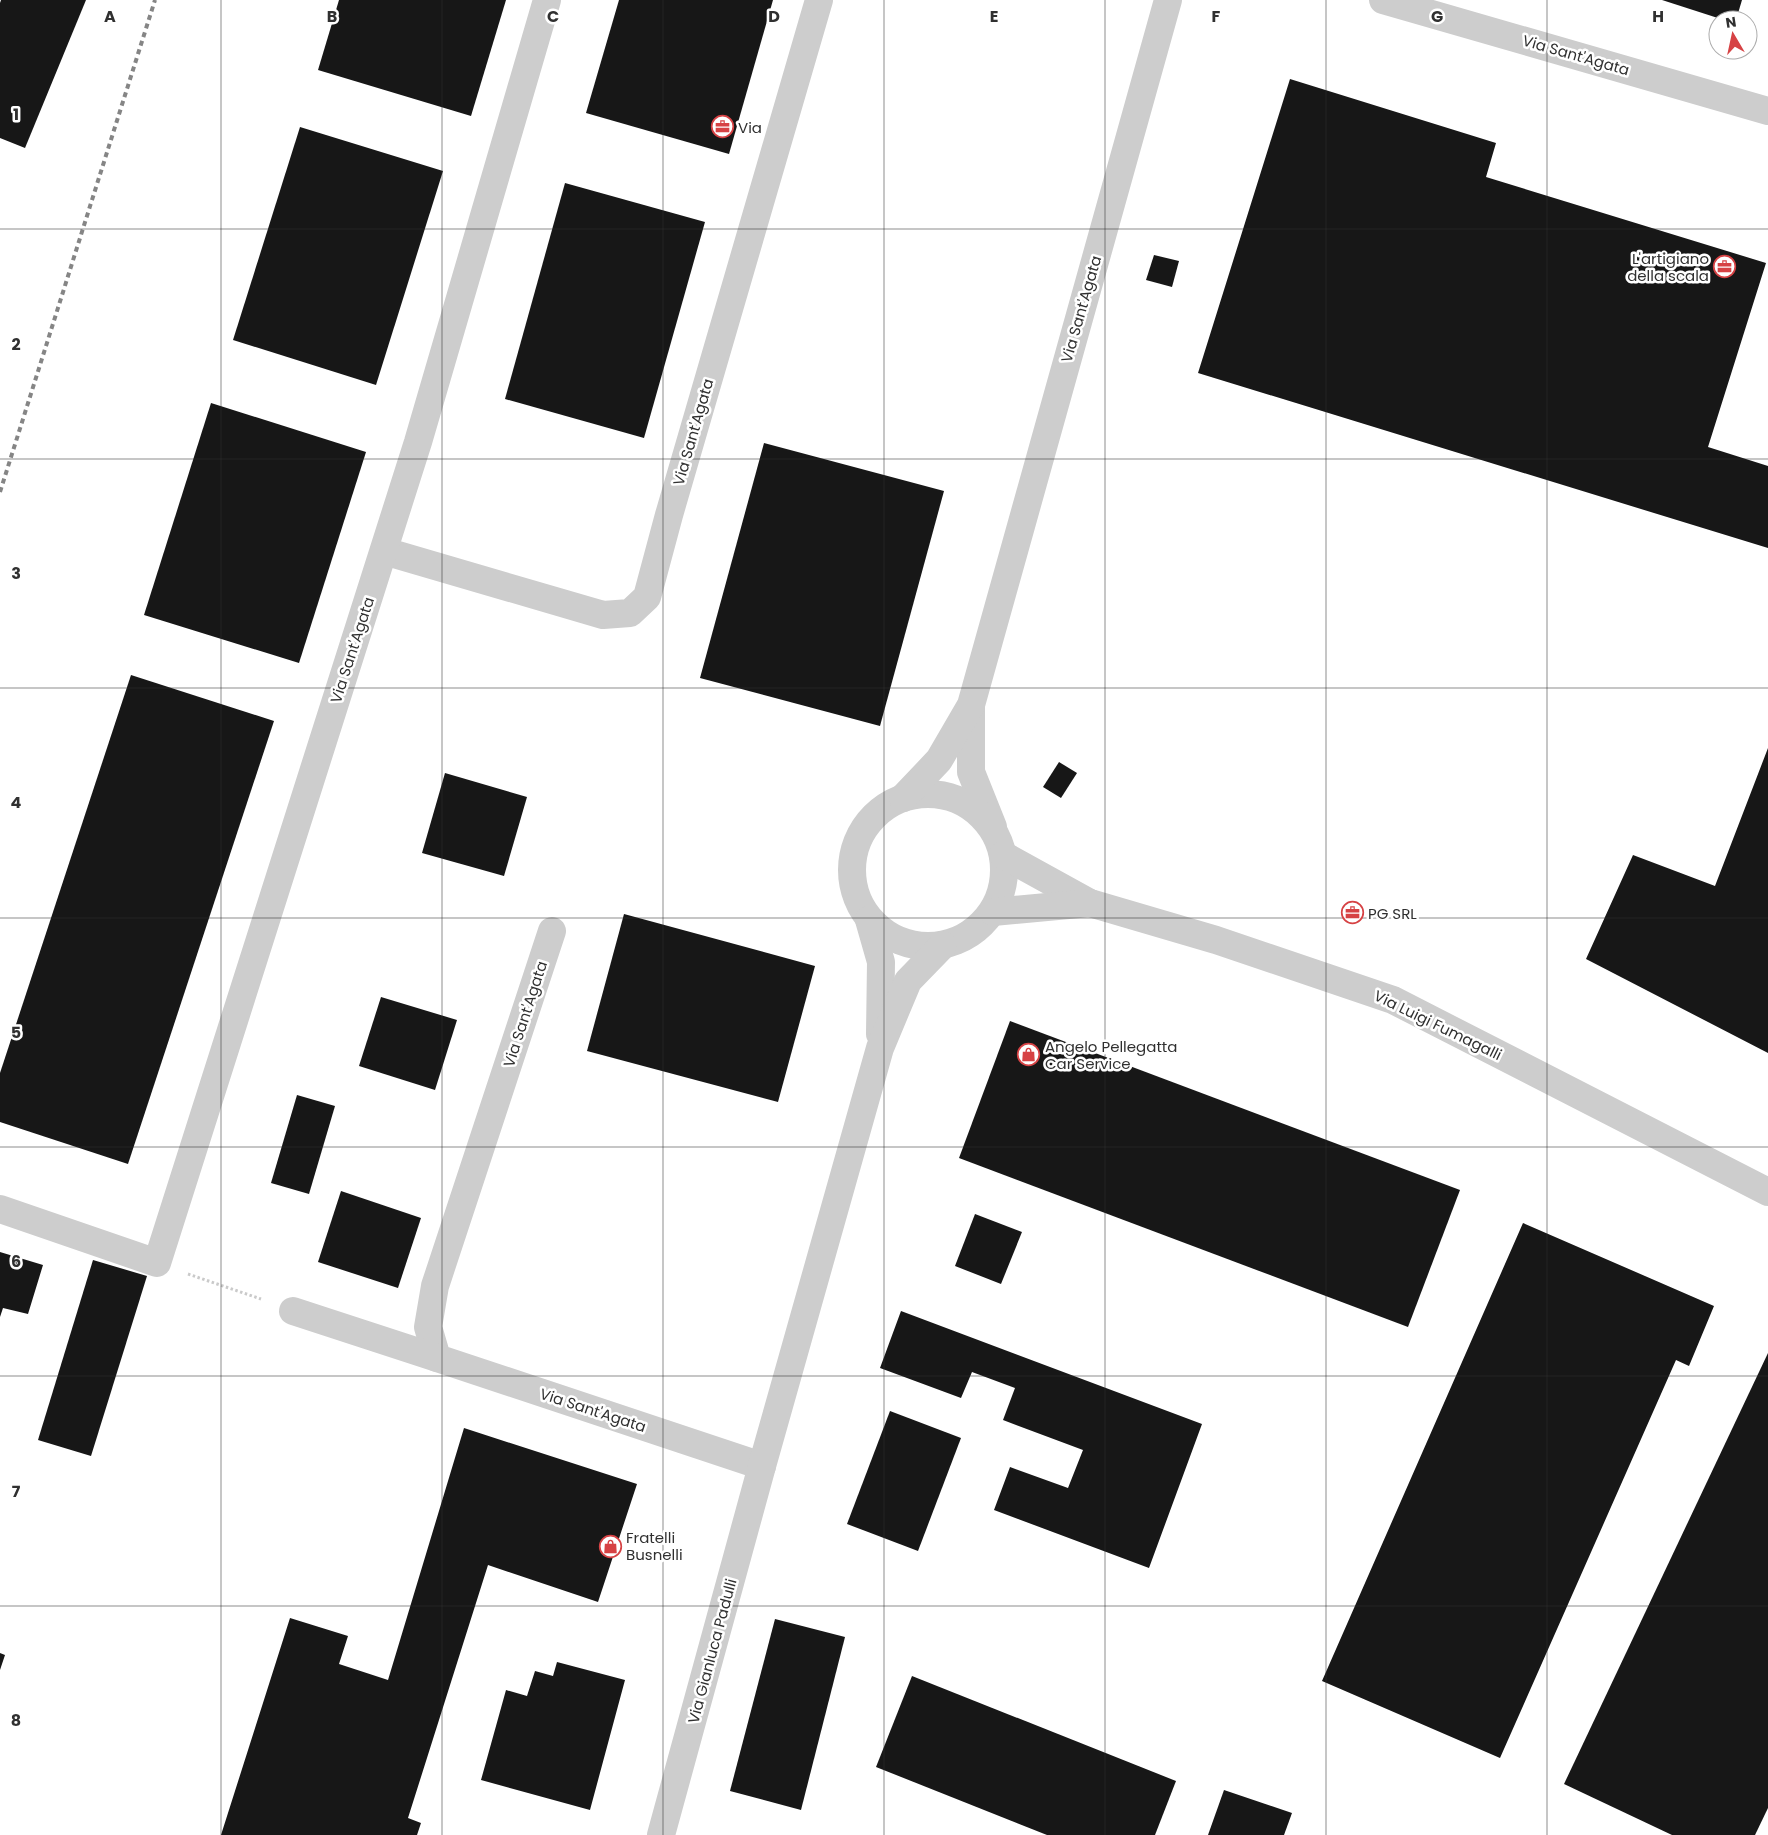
<svg xmlns="http://www.w3.org/2000/svg" width="1768" height="1835" font-family="Poppins,sans-serif">
	<style>
		.building { fill: #171717 }
		.lines { fill: none; stroke-linecap: round; stroke-linejoin: round }
		.path { stroke: #cacaca; stroke-width: 3; stroke-dasharray: 2.5 2.5; stroke-linecap: butt }
		.minor { stroke: #cdcdcd; stroke-width: 28 }
		.rail { stroke: #858585; stroke-width: 4; stroke-dasharray: 5 4; stroke-linecap: butt }
		.grid { fill: none; stroke: #303030; stroke-width: 1; stroke-opacity: 0.55 }
		.labels { text-anchor: middle; dominant-baseline: central; stroke-width: 5; stroke-linejoin: round; paint-order: stroke }
		.street-label { font-size: 15px; fill: #303030; stroke: #fff }
		.poi-label { font-size: 15px; fill: #303030; stroke: #fff; text-anchor: start }
		.grid-label { font-size: 16px; text-anchor: middle; font-weight: bold; fill: #303030; stroke: #fff; stroke-width: 5; stroke-linejoin: round; paint-order: stroke }
	</style>
	<rect width="100%" height="100%" fill="#fff"/>
	<g class="building">
		<polygon points="1,0 86,0 25,148 0,138 0,3"/>
		<polygon points="339,0 506,0 471,116 318,70"/>
		<polygon points="619,0 773,0 729,154 586,113"/>
		<polygon points="1662,0 1742,0 1736,20 1724,20"/>
		<polygon points="1290,79 1496,143 1486,177 1766,263 1708,447 1768,466 1768,548 1198,373"/>
		<polygon points="300,127 443,171 376,385 233,340"/>
		<polygon points="565,183 705,222 644,438 505,399"/>
		<polygon points="1154,255 1179,261 1172,287 1146,280"/>
		<polygon points="211,403 366,452 299,663 144,615"/>
		<polygon points="764,443 944,491 880,726 700,678"/>
		<polygon points="131,675 274,721 128,1164 0,1122 0,1073"/>
		<polygon points="1768,748 1768,1053 1586,959 1633,855 1715,886"/>
		<polygon points="1059,762 1077,773 1061,798 1043,787"/>
		<polygon points="445,773 527,797 504,876 422,853"/>
		<polygon points="624,914 815,966 778,1102 587,1051"/>
		<polygon points="381,997 457,1020 435,1090 359,1066"/>
		<polygon points="1010,1021 1460,1190 1408,1327 959,1158"/>
		<polygon points="297,1095 335,1106 309,1194 271,1183"/>
		<polygon points="341,1191 421,1218 398,1288 318,1262"/>
		<polygon points="975,1214 1022,1232 1001,1284 955,1266"/>
		<polygon points="1523,1223 1714,1306 1689,1366 1676,1360 1500,1758 1322,1681"/>
		<polygon points="0,1252 43,1265 28,1314 3,1308 0,1317"/>
		<polygon points="93,1260 147,1276 91,1456 38,1440"/>
		<polygon points="901,1311 1202,1424 1149,1568 994,1510 1010,1467 1068,1488 1083,1450 1003,1420 1015,1388 972,1372 961,1398 880,1368"/>
		<polygon points="1768,1353 1768,1808 1755,1835 1672,1835 1564,1784"/>
		<polygon points="890,1411 961,1438 918,1551 847,1524"/>
		<polygon points="464,1428 637,1484 598,1602 488,1565 408,1818 421,1823 417,1835 221,1835 290,1618 348,1636 339,1664 388,1680"/>
		<polygon points="775,1619 845,1637 801,1810 730,1791"/>
		<polygon points="0,1653 5,1655 0,1670"/>
		<polygon points="557,1662 625,1680 590,1810 481,1780 506,1690 527,1696 535,1671 553,1676"/>
		<polygon points="912,1676 1176,1781 1155,1835 1047,1835 876,1767"/>
		<polygon points="1224,1790 1292,1813 1284,1835 1208,1835"/>
	</g>
	<g class="lines">
		<polyline class="path" points="188,1274 261,1299"/>
		<g class="minor">
			<polyline points="1383,0 1768,111"/>
			<polyline points="384,551 603,615 630,613 647,597 669,515 819,0"/>
			<polyline points="971,706 971,772 993,827"/>
			<circle cx="928" cy="870" r="76"/>
			<polyline points="903,798 939,760 971,705 1168,0"/>
			<polyline points="1003,855 1090,903 1216,940 1393,1000 1768,1192"/>
			<polyline points="993,912 1090,903"/>
			<polyline points="869,920 881,962 880,1034"/>
			<polyline points="552,931 435,1286 428,1327 437,1358 762,1466"/>
			<polyline points="0,1209 157,1263 418,442 547,0"/>
			<polyline points="293,1311 437,1358"/>
			<polyline points="661,1835 762,1466 880,1048 908,981 943,945"/>
		</g>
		<polyline class="rail" points="0,492 155,0"/>
	</g>
	<path class="grid" d="M221,0V1835M442,0V1835M663,0V1835M884,0V1835M1105,0V1835M1326,0V1835M1547,0V1835M0,229H1768M0,459H1768M0,688H1768M0,918H1768M0,1147H1768M0,1376H1768M0,1606H1768"/>
	<defs>
		<symbol id="office-ring" viewBox="-11 -11 22 22"><circle r="9.5" fill="#fff" stroke="#d64244" stroke-width="1.5"/><path d="M-6-3h4V-5.5h4V-3h4V5H-6ZM-1-4.5V-3h2v-1.5ZM-6 0V1H6V0Z" fill="#d64244"/></symbol>
		<symbol id="shop-ring" viewBox="-11 -11 22 22"><circle r="9.5" fill="#fff" stroke="#d64244" stroke-width="1.5"/><path d="M-5-2.5h2.3a2.7 3.5 0 0 1 5.4 0H5L5.5 6h-11ZM-1.5-2.5h3a1.5 2.3 0 0 0-3 0Z" fill="#d64244"/></symbol>
	</defs>
	<g fill-rule="evenodd">
		<use href="#office-ring" x="710" y="114" width="25" height="25"/>
		<use href="#office-ring" x="1712" y="254" width="25" height="25"/>
		<use href="#office-ring" x="1340" y="900" width="25" height="25"/>
		<use href="#shop-ring" x="1016" y="1042" width="25" height="25"/>
		<use href="#shop-ring" x="598" y="1534" width="25" height="25"/>
	</g>
	<g class="labels">
		<g class="street-label">
			<text transform="translate(1576 55) rotate(16)">Via Sant'Agata</text>
			<text transform="translate(1081 309) rotate(-74)">Via Sant'Agata</text>
			<text transform="translate(693 432) rotate(-74)">Via Sant'Agata</text>
			<text transform="translate(352 650) rotate(-72)">Via Sant'Agata</text>
			<text transform="translate(525 1014) rotate(-72)">Via Sant'Agata</text>
			<text transform="translate(1438 1025) rotate(26)">Via Luigi Fumagalli</text>
			<text transform="translate(593 1410) rotate(18)">Via Sant'Agata</text>
			<text transform="translate(712 1651) rotate(-75)">Via Gianluca Padulli</text>
		</g>
		<g class="poi-label">
			<text x="738" y="127">Via</text>
			<text x="1709" y="258" text-anchor="end">L'artigiano<tspan x="1709" dy="17">della scala</tspan></text>
			<text x="1368" y="913">PG SRL</text>
			<text x="1045" y="1046">Angelo Pellegatta<tspan x="1045" dy="17">Car Service</tspan></text>
			<text x="626" y="1537">Fratelli<tspan x="626" dy="17">Busnelli</tspan></text>
		</g>
	</g>
	<g class="grid-label">
		<text x="110" y="22">A</text>
		<text x="332" y="22">B</text>
		<text x="553" y="22">C</text>
		<text x="774" y="22">D</text>
		<text x="994" y="22">E</text>
		<text x="1216" y="22">F</text>
		<text x="1437" y="22">G</text>
		<text x="1658" y="22">H</text>
		<text x="16" y="120">1</text>
		<text x="16" y="350">2</text>
		<text x="16" y="579">3</text>
		<text x="16" y="808">4</text>
		<text x="16" y="1038">5</text>
		<text x="16" y="1267">6</text>
		<text x="16" y="1497">7</text>
		<text x="16" y="1726">8</text>
	</g>
	<g transform="translate(1733 35) rotate(351)"><circle r="24" fill="#ffffff" stroke="#acacac"/>
	<path d="M0-4L9 19L0 12L-9 19Z" fill="#d64244"/>
	<text y="-8" font-size="14" font-weight="bold" text-anchor="middle" fill="#303030">N</text>
	</g>
</svg>
